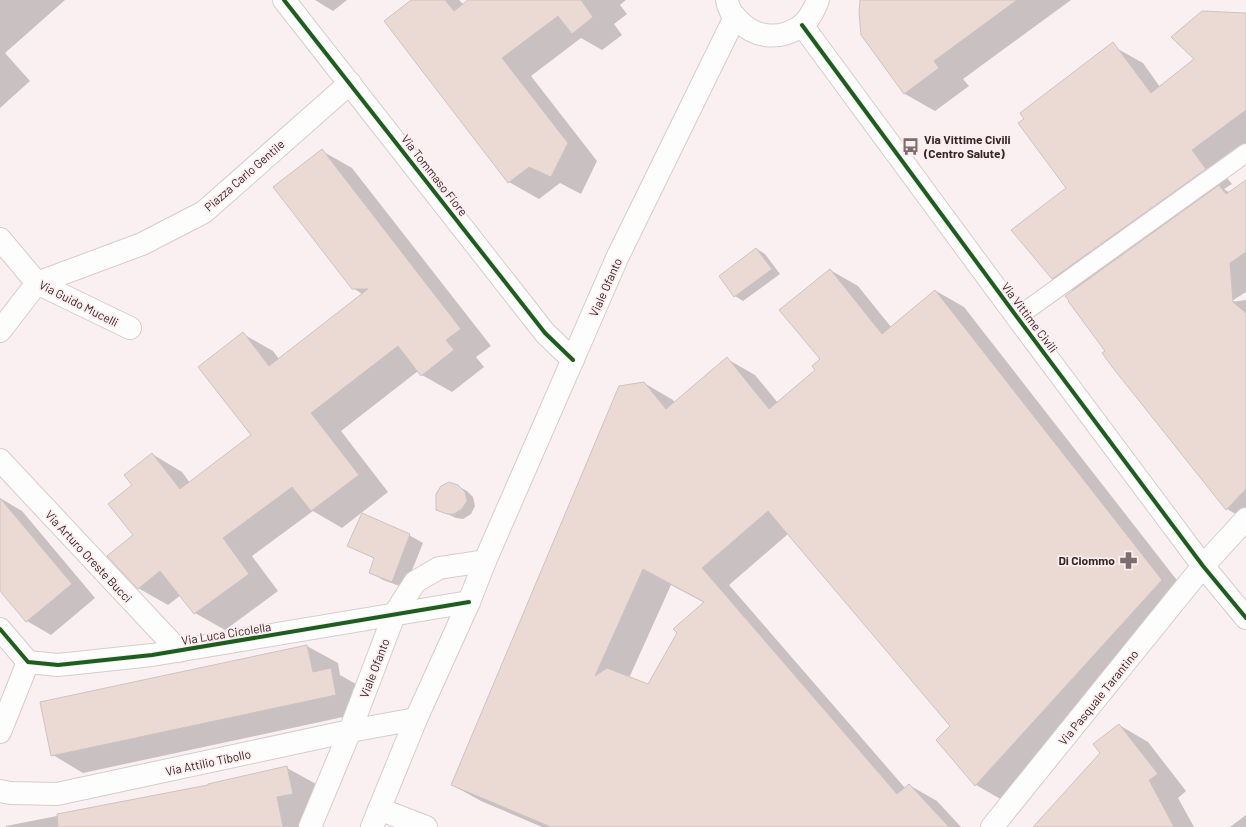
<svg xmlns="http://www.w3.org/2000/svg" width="1246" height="827" font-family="Barlow,sans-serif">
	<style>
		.shadow { fill: #0003; fill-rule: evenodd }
		.building { fill: #ebd9d4; stroke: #cec3c2; fill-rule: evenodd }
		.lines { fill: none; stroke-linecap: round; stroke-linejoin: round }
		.service-casing { stroke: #d7cccd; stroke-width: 20 }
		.minor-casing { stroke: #d7cccd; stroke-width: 24 }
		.tertiary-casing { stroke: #d7cccd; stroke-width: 24 }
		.secondary-casing { stroke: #d7cccd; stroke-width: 24 }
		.service { stroke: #fefdfd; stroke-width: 18 }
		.minor { stroke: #fefdfd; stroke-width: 22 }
		.tertiary { stroke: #fefdfd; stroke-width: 22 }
		.secondary { stroke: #fefdfd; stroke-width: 22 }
		.cycleway-casing { stroke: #fdedee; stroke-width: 6 }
		.cycleway { stroke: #1b5e20; stroke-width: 4 }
		.labels { text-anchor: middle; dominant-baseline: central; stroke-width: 3.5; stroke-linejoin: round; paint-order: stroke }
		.poi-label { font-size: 12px; font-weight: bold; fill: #362829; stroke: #fdedee; text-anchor: start }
		.street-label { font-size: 12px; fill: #362829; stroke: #fdedee }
	</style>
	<rect width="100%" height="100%" fill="#faf0f2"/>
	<g class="shadow">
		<polygon points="0,0 65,0 5,53 30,81 0,108"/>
		<polygon points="315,0 347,0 333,11"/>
		<polygon points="411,0 459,0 464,5 470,0 626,0 620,5 627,14 614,24 622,35 602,50 581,38 531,76 597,161 581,194 560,183 539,199 509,182"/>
		<polygon points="861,0 1071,0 963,79 969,86 935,111 905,94 862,35"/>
		<polygon points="1246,14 1246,145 1217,166 1232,184 1224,189 1230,193 1246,181 1246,292 1230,302 1246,300 1246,520 1227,509 1165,432 1106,352 1073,291 1052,279 1067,188 1116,48 1143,63 1160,87 1196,59"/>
		<polygon points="322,151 352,168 491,346 476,357 484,367 452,392 422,375 418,371 341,431 388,492 342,528 313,511 252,556 278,591 225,630 195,613 181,595 168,605 138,588 134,536 133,485 152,454 182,472 190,483 252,435 243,334 273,351 279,359 362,294 353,288"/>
		<polygon points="757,249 765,254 780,274 743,301 735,296"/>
		<path d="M830,270L858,286L891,327L936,291L964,307L1190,597L1004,801L976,785L937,740L951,726L788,534L729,585L905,788L909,785L937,801L961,827H542L481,801L452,785L644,383L673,400L675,403L727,359L755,375L778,403L816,370L821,360ZM671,585L705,603L678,633L648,686L629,678Z"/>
		<polygon points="458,486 467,491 473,497 475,506 471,514 463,519 456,518 437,509"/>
		<polygon points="0,498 22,511 95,598 51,635 27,621 0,590"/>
		<polygon points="409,535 423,543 405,588 383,580 370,572 375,559 349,545"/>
		<polygon points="307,646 338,663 340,675 361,687 366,712 83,773 53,755 41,703"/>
		<polygon points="1119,725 1148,742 1186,791 1178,798 1194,827 1035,827 1101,753"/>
		<polygon points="287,768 316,784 308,827 6,827 6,826 210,786"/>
		<polygon points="1246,815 1246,827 1230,827"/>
	</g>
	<g class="building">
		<polygon points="411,0 445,0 454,11 468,0 581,0 593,17 572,34 558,16 502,58 568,143 551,177 529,167 508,183 384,21"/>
		<polygon points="860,0 1017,0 934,61 939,68 904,94 861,35 859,13"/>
		<polygon points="1202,11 1246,13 1246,110 1192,150 1206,169 1052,279 1011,230 1066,188 1018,123 1024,119 1020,113 1113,42 1151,93 1194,59 1171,37"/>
		<polygon points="322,149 461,329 446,340 454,350 421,376 398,346 311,413 359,475 311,511 292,487 223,538 249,574 194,614 160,571 138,589 107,556 133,535 108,504 132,485 124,475 152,453 180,489 251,435 198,367 243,332 269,366 368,289 352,289 273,187"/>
		<polygon points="1246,180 1246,252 1230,263 1233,302 1246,313 1246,489 1226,510 1113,368 1102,353 1105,351 1068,301 1069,301 1065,296 1219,185 1226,194"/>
		<polygon points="756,248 772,269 734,297 719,276"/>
		<path d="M830,269L882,334L935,290L1162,580L975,786L936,740L950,726L768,511L702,568L897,794L909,784L949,827H551L451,785L619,386L644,382L666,409L727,357L769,409L815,370L812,366L820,359L779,310ZM643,569L704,602L673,629L677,633L648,684L607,668L595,676Z"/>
		<polygon points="449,482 458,485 465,492 467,501 462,509 454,514 447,514 436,510 436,494 441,486"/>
		<polygon points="0,498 72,584 26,622 0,591"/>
		<polygon points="362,513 410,534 392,582 369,573 374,558 347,546"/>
		<polygon points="307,645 313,672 331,668 336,695 51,756 40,702"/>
		<polygon points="1119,724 1158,774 1149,780 1174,827 1033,827 1100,753 1093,744"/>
		<polygon points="287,766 293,794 277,797 283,827 58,827 57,814 208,785 208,784"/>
	</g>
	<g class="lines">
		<defs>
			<polyline id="service" points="1017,317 1246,153"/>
			<g id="minor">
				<polyline points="284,0 545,333 573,360"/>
				<polyline points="0,239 37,283 130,328"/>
				<polyline points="0,331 37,283 142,244 204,212 350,83"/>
				<polyline points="0,460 179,651"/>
				<polyline points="0,629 28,662 58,665 152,655 469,602"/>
				<polyline points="0,732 28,662"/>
				<polyline points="0,791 11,793 57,794 350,731 416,719"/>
				<polyline points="379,809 426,827"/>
				<polyline points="310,827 350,731 394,615 415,582 439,568 485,561"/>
				<polyline points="992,827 1203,566 1246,519"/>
			</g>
			<polyline id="tertiary" points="802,25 1017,317 1203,566 1246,618"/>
			<g id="secondary">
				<path d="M727,0C728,8 733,16 739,21C756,39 781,40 801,26C810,19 814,10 818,0"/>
				<polyline points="372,827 416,719 469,602 485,561 617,258 735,17"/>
			</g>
		</defs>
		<use href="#service" class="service-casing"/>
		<use href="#minor" class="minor-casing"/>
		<use href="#tertiary" class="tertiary-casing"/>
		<use href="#secondary" class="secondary-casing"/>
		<use href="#service" class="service"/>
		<use href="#minor" class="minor"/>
		<use href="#tertiary" class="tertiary"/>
		<use href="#secondary" class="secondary"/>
		<defs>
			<g id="cycleway">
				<polyline points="284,0 545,333 573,360"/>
				<polyline points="802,25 1017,317 1203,566 1246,618"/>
				<polyline points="0,629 28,662 58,665 152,655 469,602"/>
			</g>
		</defs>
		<use href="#cycleway" class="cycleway-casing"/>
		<use href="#cycleway" class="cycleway"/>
	</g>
	<defs>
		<symbol id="bus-bare" viewBox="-9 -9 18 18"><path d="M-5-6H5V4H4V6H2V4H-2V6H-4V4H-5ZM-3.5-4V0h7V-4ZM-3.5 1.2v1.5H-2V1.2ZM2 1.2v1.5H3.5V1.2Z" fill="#7b6e6f" stroke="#fdedee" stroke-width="2.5" paint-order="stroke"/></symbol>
		<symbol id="pharmacy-bare" viewBox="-9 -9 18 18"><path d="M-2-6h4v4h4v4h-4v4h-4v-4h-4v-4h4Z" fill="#7b6e6f" stroke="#fdedee" stroke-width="2.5" paint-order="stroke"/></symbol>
	</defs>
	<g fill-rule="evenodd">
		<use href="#bus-bare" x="898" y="134" width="25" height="25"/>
		<use href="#pharmacy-bare" x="1116" y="548" width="25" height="25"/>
	</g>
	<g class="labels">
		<g class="poi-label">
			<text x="924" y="139">Via Vittime Civili<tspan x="924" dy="14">(Centro Salute)</tspan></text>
			<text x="1115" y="560" text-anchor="end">Di Ciommo</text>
		</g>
		<g class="street-label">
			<text transform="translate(244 175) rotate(-41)">Piazza Carlo Gentile</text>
			<text transform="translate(435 175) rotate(52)">Via Tommaso Fiore</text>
			<text transform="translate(605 287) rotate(-66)">Viale Ofanto</text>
			<text transform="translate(79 303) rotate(27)">Via Guido Mucelli</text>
			<text transform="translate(1030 317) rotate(53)">Via Vittime Civili</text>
			<text transform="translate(89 556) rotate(47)">Via Arturo Oreste Bucci</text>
			<text transform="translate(226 633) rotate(-9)">Via Luca Cicolella</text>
			<text transform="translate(374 668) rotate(-69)">Viale Ofanto</text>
			<text transform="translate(1098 697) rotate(-51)">Via Pasquale Tarantino</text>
			<text transform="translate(208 762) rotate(-12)">Via Attilio Tibollo</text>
		</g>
	</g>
</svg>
